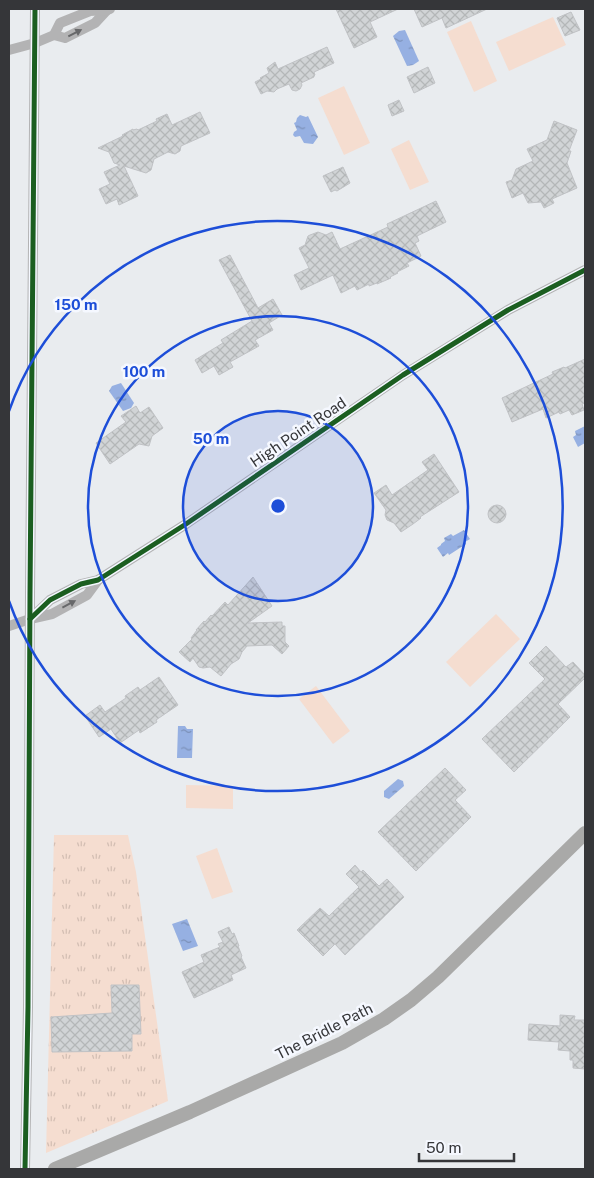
<svg xmlns="http://www.w3.org/2000/svg" width="594" height="1178" font-family="'Public Sans',sans-serif">
	<style>
		.grass { fill: url(#grass-tufts) }
		.park { fill: #f5ddd0 }
		.water { fill: url(#water-ripples) }
		.building { fill: url(#building-cross-hatch); stroke: #c0c2c5 }
		.lines { fill: none; stroke-linecap: round; stroke-linejoin: round }
		.street { stroke: #b3b3b4; stroke-width: 10 }
		.secondary { stroke: #a9a9a8; stroke-width: 14 }
		.cycleway-casing { stroke: #f5f8ff; stroke-width: 8 }
		.cycleway { stroke: #1b5e20; stroke-width: 5 }
		.oneway { fill: #67686a }
		.ring { fill: none; stroke: #1d4ed8; stroke-width: 2.5 }
		.labels { text-anchor: middle; dominant-baseline: central; stroke-width: 5; stroke-linejoin: round; paint-order: stroke }
		.street-label { font-size: 15px; fill: #353639; stroke: #f5f8ff }
		.centre { fill: #1d4ed8; stroke: #f5f8ff; stroke-width: 2.5 }
		.ring-label { font-size: 15px; text-anchor: middle; font-weight: bold; fill: #1d4ed8; stroke: #f5f8ff; stroke-width: 5; stroke-linejoin: round; paint-order: stroke }
	</style>
	<defs>
		<pattern id="grass-tufts" width="24" height="20" patternUnits="userSpaceOnUse" patternTransform="scale(1.25)"><rect width="24" height="20" fill="#f5ddd0"/><path d="M3 7l-1-3M5 7V3M7 7l1-3M15 17l-1-3M17 17v-4M19 17l1-3" fill="none" stroke="#d3beb3"/></pattern>
		<pattern id="water-ripples" width="26" height="14" patternUnits="userSpaceOnUse" patternTransform="scale(1.25)"><rect width="26" height="14" fill="#96b0e2"/><path d="M2 4q2-2 4 0t4 0M15 11q2-2 4 0t4 0" fill="none" stroke="#7b90b8"/></pattern>
		<pattern id="building-cross-hatch" width="8" height="8" patternUnits="userSpaceOnUse" patternTransform="scale(1.25)"><rect width="8" height="8" fill="#d1d4d6"/><path d="M0 0l8 8M0 8l8-8" fill="none" stroke="#b4b7b8"/></pattern>
	</defs>
	<rect width="100%" height="100%" fill="#e9ecef"/>
	<polygon class="grass" points="54,835 128,835 136,872 168,1101 46,1153"/>
	<g class="park">
		<polygon points="553,17 566,45 509,71 496,42"/>
		<polygon points="471,21 497,81 474,92 447,32"/>
		<polygon points="344,86 370,143 344,155 318,98"/>
		<polygon points="409,140 429,182 410,190 391,149"/>
		<polygon points="496,614 520,639 470,687 446,662"/>
		<polygon points="316,686 350,731 333,744 299,699"/>
		<polygon points="186,785 233,786 233,809 186,808"/>
		<polygon points="217,848 233,892 212,899 196,856"/>
	</g>
	<g class="water">
		<polygon points="405,30 419,61 413,65 407,66 393,36 399,31"/>
		<polygon points="300,115 306,117 308,116 318,137 313,144 304,143 300,136 295,137 293,135 294,132 297,130 294,123 296,122 297,118"/>
		<polygon points="121,383 134,403 131,408 123,411 109,391 112,386"/>
		<polygon points="585,426 585,443 578,447 573,437 576,435 575,431"/>
		<polygon points="464,530 470,539 465,542 466,544 449,555 448,553 443,557 437,548 441,545 441,544 445,541 444,538 451,534 453,536"/>
		<polygon points="178,726 185,726 187,729 193,729 192,758 177,758"/>
		<polygon points="398,779 403,781 404,786 389,799 384,797 384,791"/>
		<polygon points="187,919 198,946 183,951 172,924"/>
	</g>
	<g class="building">
		<polygon points="336,9 398,9 370,22 377,37 354,48"/>
		<polygon points="414,9 487,9 446,28 442,18 422,27"/>
		<polygon points="571,12 580,30 565,36 557,18"/>
		<polygon points="327,47 334,63 314,72 315,75 314,76 314,77 301,83 302,85 300,89 296,91 292,90 289,84 277,89 274,92 267,91 261,94 255,82 261,79 260,78 269,73 267,68 275,62 278,69"/>
		<polygon points="428,67 435,83 414,93 407,77"/>
		<polygon points="399,100 404,111 392,116 388,105"/>
		<polygon points="200,112 210,133 181,146 180,151 175,154 168,152 154,159 151,170 146,173 124,166 138,196 119,205 117,199 106,204 99,189 110,184 104,172 120,165 114,163 109,152 98,148 123,136 122,135 133,129 133,130 137,129 138,130 157,121 156,119 167,114 172,125"/>
		<polygon points="554,121 577,130 569,151 571,151 567,163 577,188 552,199 554,203 544,208 541,202 528,203 523,193 512,198 506,182 512,180 516,169 533,161 527,149 547,140"/>
		<polygon points="343,167 350,183 337,191 335,190 331,192 323,176"/>
		<polygon points="436,201 446,222 417,236 419,241 415,243 421,256 407,263 409,266 397,272 398,273 390,277 391,278 377,284 377,283 369,286 369,284 357,290 355,286 341,293 333,275 301,290 294,275 309,268 299,248 305,245 308,236 310,235 318,232 326,235 332,232 340,249 388,227 387,224"/>
		<polygon points="230,255 258,308 273,299 282,315 269,323 273,330 255,340 259,346 230,362 233,367 219,375 214,366 202,373 195,360 223,343 221,340 252,321 219,260"/>
		<polygon points="585,359 585,403 582,404 584,410 572,415 569,410 560,414 559,412 546,418 543,409 512,422 502,398 553,374 552,372 564,367 565,368"/>
		<polygon points="136,406 140,413 149,407 163,428 152,436 149,446 139,444 110,464 96,443 126,422 121,416"/>
		<polygon points="434,454 459,492 420,517 421,518 413,524 401,532 394,523 387,520 385,515 386,510 374,493 386,485 392,495 428,470 422,462"/>
		<circle cx="497" cy="514" r="9"/>
		<polygon points="253,577 272,606 248,623 282,622 282,626 285,626 285,642 289,646 282,654 272,645 247,646 242,652 239,659 231,664 221,676 210,667 203,668 199,667 193,658 190,662 179,652 192,639 191,638 197,630 196,630 204,621 205,622 211,615 212,616 225,602 228,605"/>
		<polygon points="546,646 566,667 573,662 585,675 585,678 558,704 570,717 514,772 482,739 545,679 529,663"/>
		<polygon points="159,677 178,705 156,720 157,722 140,733 139,730 120,743 111,729 99,737 85,716 100,705 105,712 126,698 125,696 138,687 140,690"/>
		<polygon points="445,768 466,790 455,800 471,817 416,871 378,832"/>
		<polygon points="355,865 361,872 363,870 379,886 387,879 404,897 345,955 335,944 323,956 297,930 320,908 329,916 359,887 346,874"/>
		<polygon points="229,927 232,934 234,933 239,946 238,946 242,956 241,957 246,968 231,975 233,980 194,998 182,972 204,962 201,955 220,947 218,944 223,942 218,932"/>
		<polygon points="111,985 139,985 141,1034 132,1034 132,1051 52,1052 51,1017 112,1013"/>
		<polygon points="560,1015 575,1016 574,1020 585,1020 585,1069 573,1068 573,1060 570,1060 570,1051 558,1050 559,1042 528,1040 529,1024 560,1026"/>
	</g>
	<g class="lines">
		<g class="street">
			<polyline points="54,35 65,38 95,23 107,10"/>
			<polyline points="9,50 35,43 54,35 60,23 90,11 107,10 110,9"/>
			<polyline points="30,619 50,600 81,584 98,580 186,524 403,375 508,310 585,270"/>
			<polyline points="9,626 30,619 52,614 87,595 98,580"/>
			<polyline points="25,1169 28,1007 30,595 35,9"/>
		</g>
		<polyline class="secondary" points="55,1169 190,1112 342,1043 384,1019 411,1000 438,977 585,833"/>
		<defs>
			<g id="cycleway">
				<polyline points="30,619 50,600 81,584 98,580 186,524 403,375 508,310 585,270"/>
				<polyline points="25,1169 28,1007 30,595 35,9"/>
			</g>
		</defs>
		<use href="#cycleway" class="cycleway-casing"/>
		<use href="#cycleway" class="cycleway"/>
	</g>
	<defs><path id="oneway-solid" d="M-6-.8H1V-3.2L6.5 0L1 3.2V.8H-6Z" transform="scale(1.25)"/></defs>
	<g class="oneway">
		<use href="#oneway-solid" transform="translate(75 33) rotate(-27)"/>
		<use href="#oneway-solid" transform="translate(69 604) rotate(-28)"/>
	</g>
	<circle cx="278" cy="506" r="95" fill="#1d4ed8" fill-opacity=".12"/>
	<g class="ring">
		<circle cx="278" cy="506" r="95"/>
		<circle cx="278" cy="506" r="190"/>
		<path d="M9 411A285 285 0 1 1 9 601"/>
	</g>
	<g class="labels">
		<g class="street-label">
			<text transform="translate(298 432) rotate(-34)">High Point Road</text>
			<text transform="translate(324 1031) rotate(-27)">The Bridle Path</text>
		</g>
	</g>
	<circle cx="278" cy="506" r="8" class="centre"/>
	<g class="ring-label">
		<text x="76" y="310">150 m</text>
		<text x="144" y="377">100 m</text>
		<text x="211" y="444">50 m</text>
	</g>
	<rect width="594" height="1178" fill="none" stroke="#353639" stroke-width="20"/>
	<path d="M419 1153v8h95v-8" fill="none" stroke="#353639" stroke-width="2.5"/>
	<text x="426" y="1153" font-size="15" fill="#353639" stroke="#f5f8ff" stroke-width="4" paint-order="stroke">50 m</text>
</svg>
